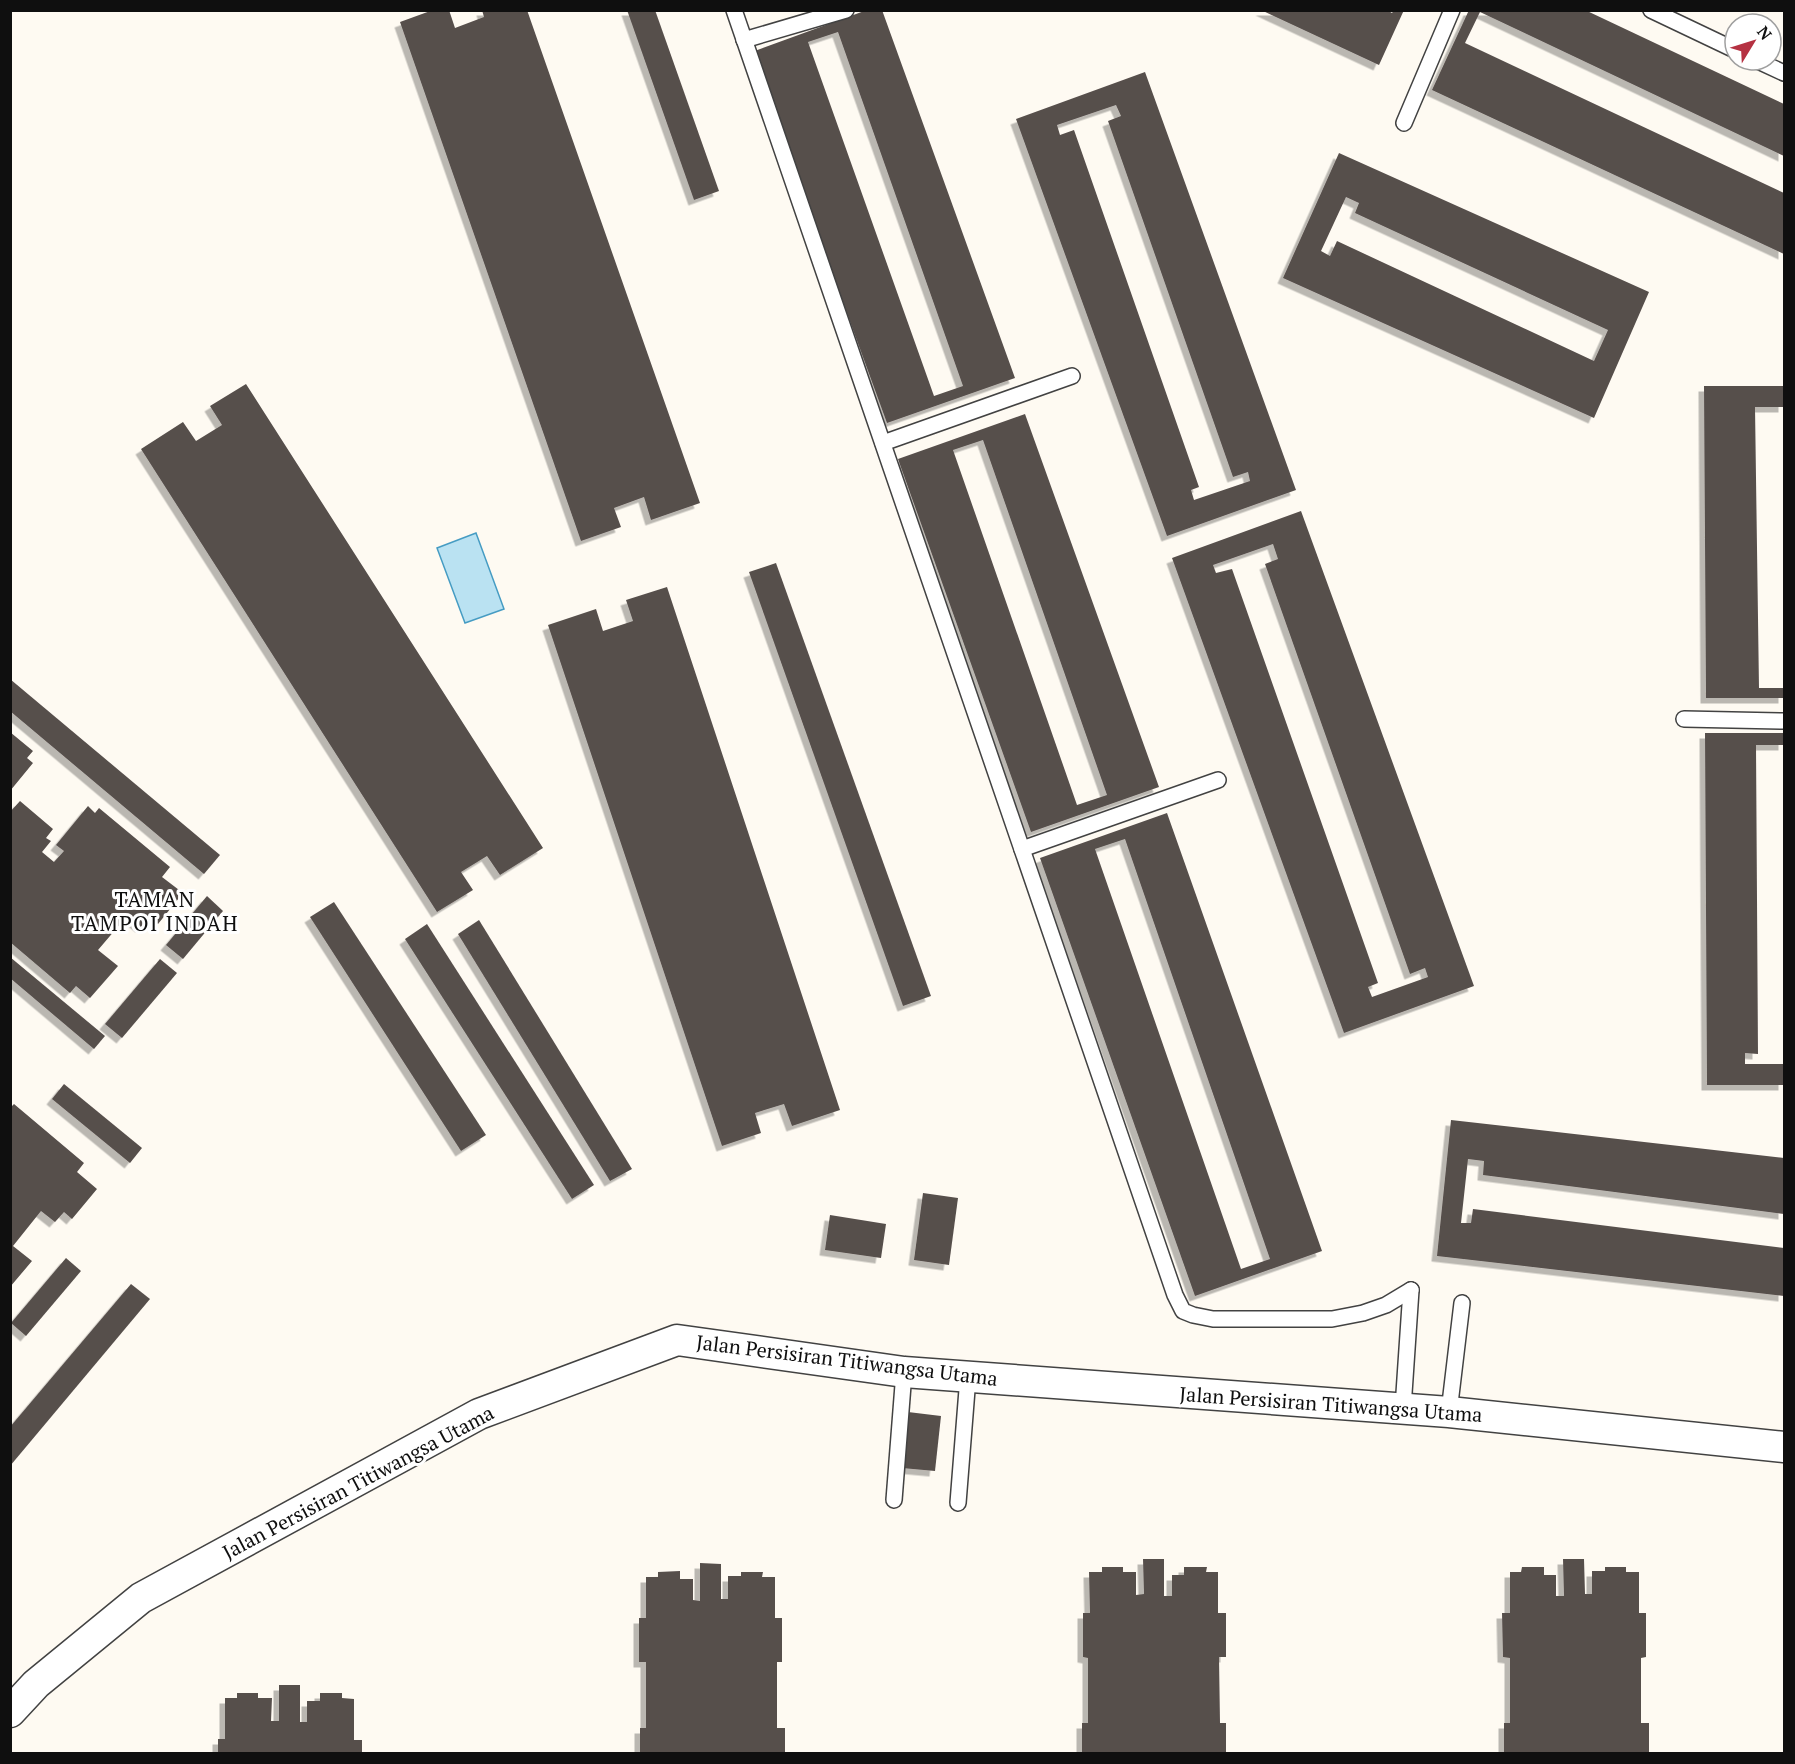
<svg xmlns="http://www.w3.org/2000/svg" width="1795" height="1764" font-family="'PT Serif',serif">
	<style>
		.water { fill: #bae2f2; stroke: #469cc3; stroke-width: 1.5 }
		.building { fill: #574f4c; fill-rule: evenodd; filter: url(#shadow) }
		.lines { fill: none; stroke-linecap: round; stroke-linejoin: round }
		.service-casing { stroke: #424242; stroke-width: 18 }
		.minor-casing { stroke: #424242; stroke-width: 33 }
		.service { stroke: #fff; stroke-width: 15 }
		.minor { stroke: #fff; stroke-width: 30 }
		.labels { text-anchor: middle; dominant-baseline: central; stroke-width: 6; stroke-linejoin: round; paint-order: stroke }
		.street-label { font-size: 20px; fill: #0f0f0f; stroke: #fff }
		.neighbourhood-label { font-size: 21px; letter-spacing: 1.5px; fill: #0f0f0f; stroke: #fff }
	</style>
	<defs>
		<filter id="shadow"><feDropShadow dx="-5.5" dy="5.5" stdDeviation="0" flood-color="#0004"/></filter>
	</defs>
	<rect width="100%" height="100%" fill="#fefaf2"/>
	<polygon class="water" points="476,533 504,609 465,623 437,548"/>
	<g class="building">
		<polygon points="433,10 449,10 455,28 484,17 482,10 527,10 700,503 651,520 644,497 614,508 621,527 581,541 400,22"/>
		<polygon points="627,10 655,10 719,191 694,200"/>
		<path d="M867,10H882L1015,378L887,423L752,52ZM838,32L963,386L934,396L808,42Z"/>
		<polygon points="1261,10 1387,10 1392,13 1394,10 1404,10 1379,65"/>
		<polygon points="1469,10 1585,10 1784,104 1784,156 1480,12 1465,43 1784,193 1784,254 1432,90"/>
		<path d="M1145,72L1296,490L1167,536L1016,119ZM1116,105L1121,116L1108,121L1233,477L1248,472L1250,481L1194,500L1191,490L1199,487L1074,130L1060,135L1057,125Z"/>
		<path d="M1339,153L1649,292L1594,418L1283,278ZM1346,197L1359,203L1355,213L1608,330L1594,361L1337,241L1330,256L1321,251Z"/>
		<polygon points="246,384 543,848 500,875 487,856 461,872 473,890 437,912 141,449 183,422 196,441 222,425 210,406"/>
		<polygon points="1704,386 1784,386 1784,407 1755,407 1759,688 1784,688 1784,698 1706,698"/>
		<path d="M1025,414L1159,787L1031,832L898,459ZM983,440L1107,795L1077,805L953,450Z"/>
		<path d="M1301,511L1474,986L1344,1033L1172,558ZM1273,544L1278,559L1265,564L1410,974L1425,968L1428,977L1372,997L1368,987L1378,983L1232,569L1216,573L1213,565Z"/>
		<polygon points="776,563 931,996 903,1006 749,572"/>
		<polygon points="667,587 840,1110 792,1126 784,1104 755,1113 761,1133 722,1146 548,625 596,609 603,631 633,621 626,600"/>
		<polygon points="10,679 220,855 204,874 10,711"/>
		<polygon points="10,732 33,751 27,758 33,763 10,791"/>
		<polygon points="1705,733 1784,733 1784,745 1756,745 1758,1054 1745,1053 1745,1064 1784,1064 1784,1085 1707,1085"/>
		<polygon points="20,801 53,829 46,838 51,841 42,852 54,862 64,851 56,845 88,806 95,813 99,808 170,867 162,877 183,893 158,924 149,917 141,927 127,916 98,950 118,966 90,998 76,986 70,993 10,942 10,812"/>
		<path d="M1167,813L1322,1251L1195,1296L1040,858ZM1125,839L1270,1259L1241,1269L1095,849Z"/>
		<polygon points="207,896 223,911 183,959 166,945"/>
		<polygon points="334,902 486,1135 461,1151 310,917"/>
		<polygon points="479,920 632,1169 610,1181 458,934"/>
		<polygon points="427,924 594,1185 572,1199 405,939"/>
		<polygon points="10,957 105,1036 94,1049 10,978"/>
		<polygon points="160,959 177,973 122,1038 105,1024"/>
		<polygon points="64,1084 142,1148 130,1163 52,1099"/>
		<polygon points="14,1104 84,1163 77,1172 97,1189 72,1219 64,1212 55,1222 41,1211 13,1246 32,1261 10,1287 10,1108"/>
		<polygon points="1451,1120 1784,1158 1784,1214 1483,1175 1484,1161 1468,1159 1461,1223 1471,1223 1473,1209 1784,1248 1784,1296 1437,1256"/>
		<polygon points="923,1193 958,1198 949,1265 914,1260"/>
		<polygon points="830,1215 886,1224 881,1258 825,1250"/>
		<polygon points="66,1258 81,1271 26,1336 11,1323"/>
		<polygon points="131,1284 150,1299 10,1466 10,1427"/>
		<polygon points="908,1412 941,1416 935,1471 902,1468"/>
		<polygon points="1143,1559 1164,1559 1164,1596 1172,1596 1172,1575 1184,1575 1184,1567 1207,1567 1206,1572 1218,1572 1218,1613 1226,1613 1226,1657 1219,1657 1220,1723 1226,1723 1226,1754 1082,1754 1082,1723 1088,1723 1088,1658 1083,1657 1083,1613 1090,1613 1089,1572 1102,1572 1102,1567 1123,1567 1123,1572 1136,1572 1136,1595 1144,1594"/>
		<polygon points="1563,1559 1584,1559 1585,1594 1592,1594 1592,1571 1605,1571 1605,1567 1626,1567 1626,1572 1639,1572 1639,1613 1646,1613 1646,1657 1641,1658 1641,1723 1649,1723 1649,1754 1504,1754 1504,1723 1510,1723 1510,1658 1503,1657 1502,1613 1510,1613 1510,1572 1521,1572 1522,1567 1544,1567 1544,1575 1556,1575 1556,1596 1564,1596"/>
		<polygon points="700,1563 721,1564 721,1599 728,1599 728,1576 741,1576 741,1572 763,1572 762,1577 775,1577 775,1618 782,1618 782,1662 777,1662 777,1728 785,1728 785,1754 640,1754 640,1728 646,1728 646,1662 639,1662 639,1618 646,1618 646,1577 658,1577 658,1572 680,1571 680,1579 693,1579 693,1600 700,1601"/>
		<polygon points="279,1685 300,1685 300,1722 307,1722 307,1701 320,1701 320,1693 342,1693 342,1698 354,1699 354,1740 362,1740 362,1754 218,1754 218,1739 225,1739 225,1698 237,1698 237,1693 258,1693 258,1698 272,1698 271,1721 279,1721"/>
	</g>
	<g class="lines">
		<defs>
			<g id="service">
				<polyline points="734,10 1175,1295 1183,1311 1193,1315 1213,1319 1332,1319 1363,1313 1386,1305 1411,1290"/>
				<polyline points="1651,10 1735,50"/>
				<polyline points="744,40 846,10"/>
				<polyline points="1756,60 1784,73"/>
				<polyline points="1404,123 1452,10"/>
				<polyline points="883,443 1072,376"/>
				<polyline points="1684,719 1784,721"/>
				<polyline points="1022,849 1218,780"/>
				<polyline points="1403,1408 1411,1290"/>
				<polyline points="1449,1412 1462,1303"/>
				<polyline points="894,1500 904,1372"/>
				<polyline points="958,1503 968,1377"/>
			</g>
			<polyline id="minor" points="10,1712 36,1684 141,1598 479,1414 677,1340 904,1372 1449,1412 1784,1447"/>
		</defs>
		<use href="#service" class="service-casing"/>
		<use href="#minor" class="minor-casing"/>
		<use href="#service" class="service"/>
		<use href="#minor" class="minor"/>
	</g>
	<g class="labels">
		<g class="street-label">
			<text transform="translate(847 1360) rotate(7)">Jalan Persisiran Titiwangsa Utama</text>
			<text transform="translate(1331 1404) rotate(4)">Jalan Persisiran Titiwangsa Utama</text>
			<text transform="translate(358 1482) rotate(-28)">Jalan Persisiran Titiwangsa Utama</text>
		</g>
		<g class="neighbourhood-label">
			<text x="155" y="899">TAMAN<tspan x="155" dy="24">TAMPOI INDAH</tspan></text>
		</g>
	</g>
	<rect width="1795" height="1764" fill="none" stroke="#0f0f0f" stroke-width="24"/>
	<g transform="translate(1753 42) rotate(52)"><circle r="28" fill="#ffffff" stroke="#9f9f9f" stroke-width="1.5"/>
	<path d="M0-4.5L10 22L0 15L-10 22Z" fill="#b53142"/>
	<text y="-9" font-size="16" font-weight="bold" text-anchor="middle" fill="#0f0f0f">N</text>
	</g>
</svg>
